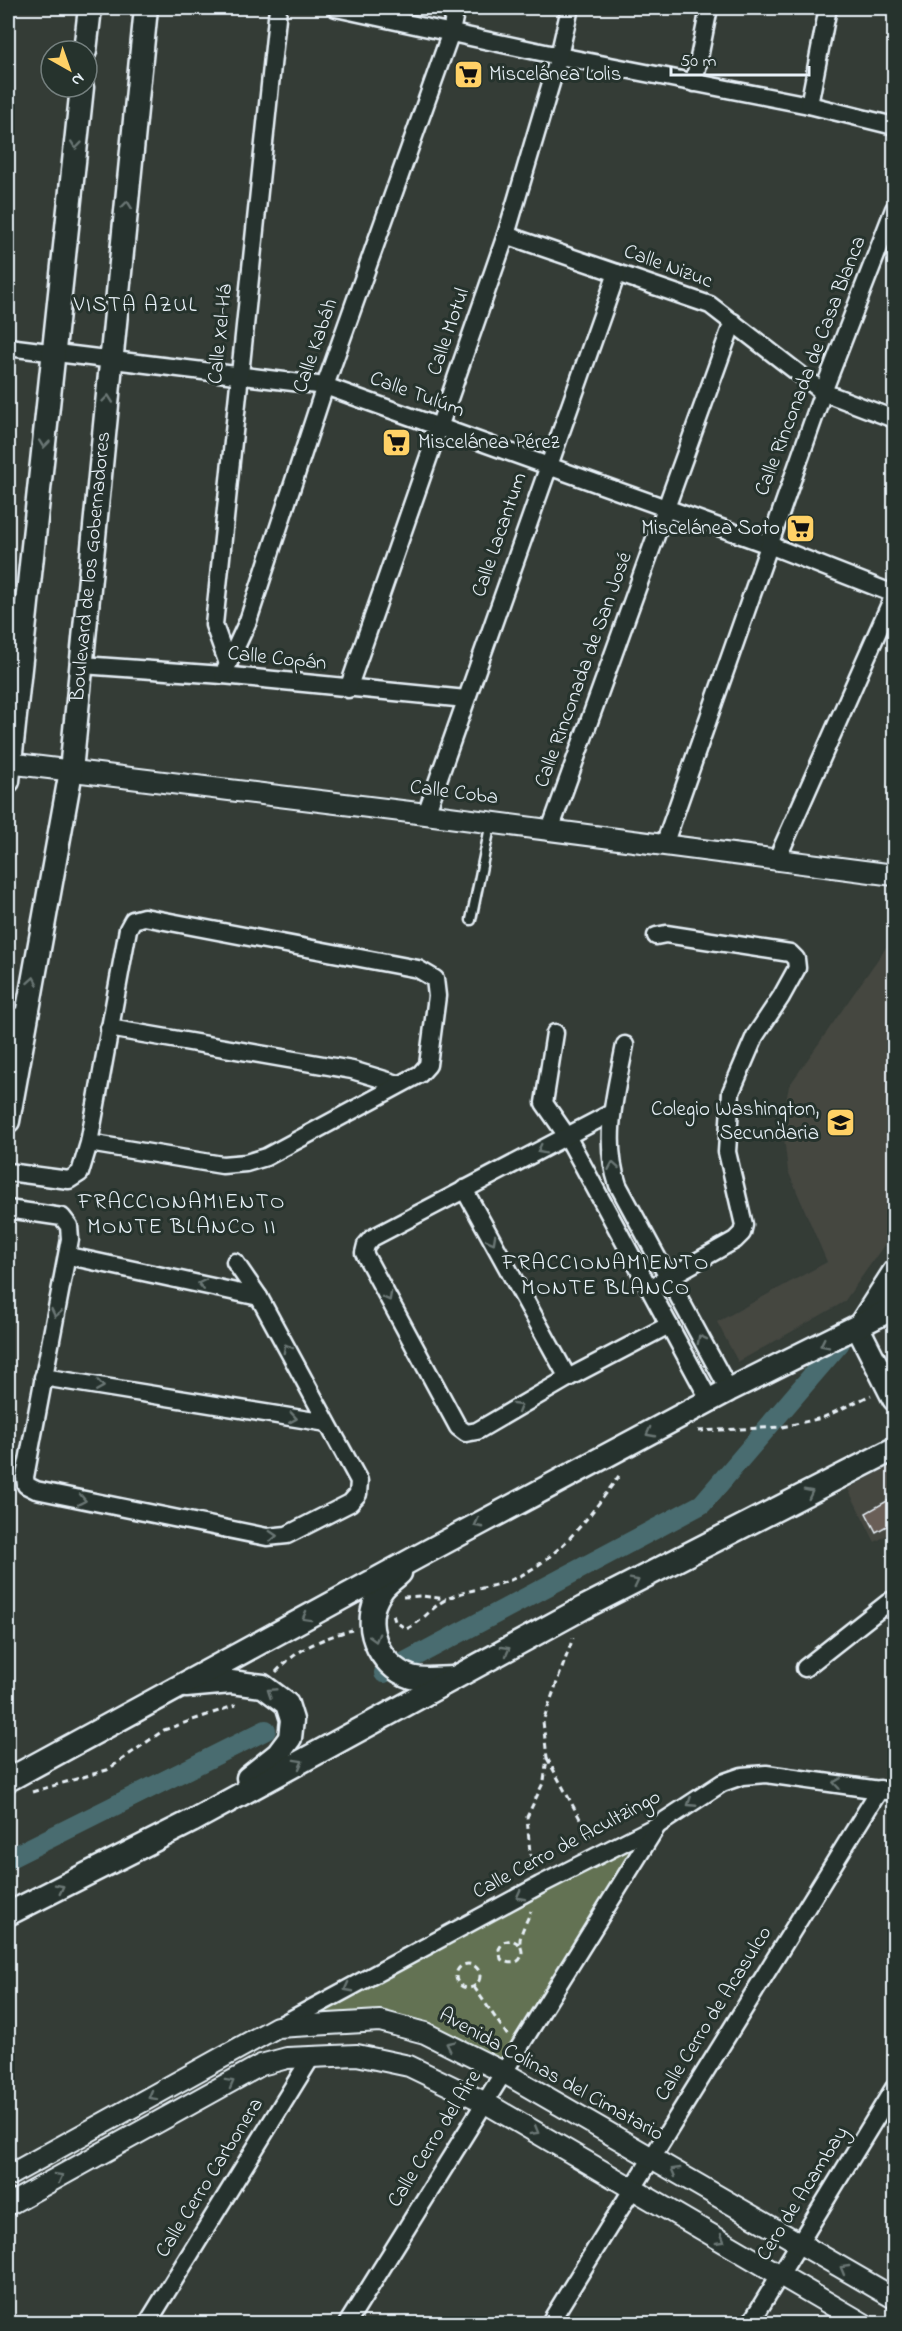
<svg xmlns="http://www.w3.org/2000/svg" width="902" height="2331" font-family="'Indie Flower',sans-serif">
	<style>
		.built { fill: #444640 }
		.green { fill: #637253; stroke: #a6b2a6; stroke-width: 1.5 }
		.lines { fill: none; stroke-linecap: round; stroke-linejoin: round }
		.canal { stroke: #496c6f; stroke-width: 20 }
		.building { fill: #6a5e59; stroke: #e8f1f8; stroke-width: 1.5 }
		.service-casing { stroke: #e8f1f8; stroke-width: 13 }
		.minor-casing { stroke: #e8f1f8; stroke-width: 21 }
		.tertiary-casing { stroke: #e8f1f8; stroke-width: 24 }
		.secondary-casing { stroke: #e8f1f8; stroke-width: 27 }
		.path { stroke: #e8f1f8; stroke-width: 3; stroke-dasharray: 6 4.5; stroke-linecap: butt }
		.service { stroke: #26332d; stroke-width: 8 }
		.minor { stroke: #26332d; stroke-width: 16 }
		.tertiary { stroke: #26332d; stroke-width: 20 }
		.secondary { stroke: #26332d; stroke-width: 22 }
		.oneway { stroke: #6a7674 }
		.labels { text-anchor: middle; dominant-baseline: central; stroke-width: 6; stroke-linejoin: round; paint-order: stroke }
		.poi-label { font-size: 21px; fill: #e8f1f8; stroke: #26332d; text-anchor: start }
		.street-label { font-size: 21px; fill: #e8f1f8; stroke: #26332d }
		.neighbourhood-label { font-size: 22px; letter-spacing: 1.5px; fill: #e8f1f8; stroke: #26332d }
	</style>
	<rect width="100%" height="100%" fill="#343c36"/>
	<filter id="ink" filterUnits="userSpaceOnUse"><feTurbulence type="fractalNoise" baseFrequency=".0167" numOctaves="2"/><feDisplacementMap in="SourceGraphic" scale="12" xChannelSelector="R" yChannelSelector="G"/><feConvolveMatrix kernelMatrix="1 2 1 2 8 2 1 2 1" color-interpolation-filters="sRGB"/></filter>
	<g filter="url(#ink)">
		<g class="built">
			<polygon points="894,936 894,1231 844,1302 738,1362 717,1322 827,1262 788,1171 784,1138 785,1106 789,1086"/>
			<polygon points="894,1464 894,1531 875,1542 848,1489"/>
		</g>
		<polygon class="green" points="658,1825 503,2072 425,2033 277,2027"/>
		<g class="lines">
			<g class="canal">
				<polyline points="384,1673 702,1504 840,1343"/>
				<polyline points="8,1859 266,1730"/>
			</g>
		</g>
		<polygon class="building" points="894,1497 894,1522 876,1532 866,1513"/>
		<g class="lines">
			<defs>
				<polyline id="service" points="471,920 491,822"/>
				<g id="minor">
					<polyline points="336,8 559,56 809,105 894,126"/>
					<polyline points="694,83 709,8"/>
					<polyline points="809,105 828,8"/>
					<polyline points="506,235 710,305 823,392 894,419"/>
					<polyline points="8,347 325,386 769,545 894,594"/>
					<polyline points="228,664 214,625 278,8"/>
					<polyline points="82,665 223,675 466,699"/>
					<polyline points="223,675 248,621 325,386 451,32 456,8"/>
					<polyline points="348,689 506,235 559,56 570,8"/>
					<polyline points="426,814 617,273"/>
					<polyline points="550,830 733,322"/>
					<polyline points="664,845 823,392 894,209"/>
					<polyline points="777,859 894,595"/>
					<polyline points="109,1028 352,1070 398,1084"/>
					<polyline points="555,1033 544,1103 567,1136 710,1401"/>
					<path d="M625,1045C616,1091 602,1139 618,1185L729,1390"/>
					<polyline points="611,1113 372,1238 366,1245 364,1253 458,1427 466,1433 477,1431 568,1378 669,1325"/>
					<polyline points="8,1172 69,1180 80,1173 89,1143 128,929 133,920 144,917 418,969 435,979 437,996 428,1065 420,1074 266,1157 246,1163 222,1165 89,1143"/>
					<polyline points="464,1189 568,1378"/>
					<polyline points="8,1209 62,1217 69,1226 70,1239 25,1477 26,1485 36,1490 267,1537 287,1535 350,1503 358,1494 359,1481 259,1297 235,1262"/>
					<polyline points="69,1256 259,1297"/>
					<polyline points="650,1288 735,1240 742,1233 744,1225 727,1152 731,1092 755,1036 781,997 797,968 796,959 790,953 666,934 656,936"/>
					<polyline points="43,1377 327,1423"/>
					<polyline points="805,1668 890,1601 894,1605"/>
					<polyline points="277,2027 540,1885 658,1825 722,1783 742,1776 766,1774 894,1792"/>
					<polyline points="147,2324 312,2056"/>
					<polyline points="347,2324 657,1826"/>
					<polyline points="549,2324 880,1789"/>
					<polyline points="750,2324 894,2088"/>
				</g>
				<g id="tertiary">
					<polyline points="8,763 426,814 894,875"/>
					<polyline points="8,1017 26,1021"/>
					<polyline points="8,2176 277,2027 380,2021 425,2033 503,2072 894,2298"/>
					<polyline points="8,2205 261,2065 287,2058 357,2055 409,2066 484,2102 864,2324"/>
				</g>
				<g id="secondary">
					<polyline points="85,51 90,8"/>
					<polyline points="8,781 82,87"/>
					<path id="s1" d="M8,1121L71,771L146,8"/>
					<polyline points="894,1272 858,1328 894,1399"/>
					<path d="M400,1573C394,1579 384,1585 380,1593C360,1623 378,1666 411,1677C423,1681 440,1678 453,1678"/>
					<polyline points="186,1686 231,1682 263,1686 287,1704 292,1720 290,1738 278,1754 248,1778"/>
					<polyline points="8,1780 419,1556 729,1390 894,1308"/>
					<polyline points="8,1914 192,1821 583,1608 894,1449"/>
				</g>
			</defs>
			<use href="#service" class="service-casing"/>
			<use href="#minor" class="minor-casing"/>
			<use href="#tertiary" class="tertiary-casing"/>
			<use href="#secondary" class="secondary-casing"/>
			<g class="path">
				<polyline points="698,1431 782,1427 822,1418 871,1395"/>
				<polyline points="403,1597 421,1596 446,1599"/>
				<path d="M393,1615L395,1621L406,1629C424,1621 431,1607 447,1599C466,1589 493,1588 513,1579C560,1559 592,1513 621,1473"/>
				<path d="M276,1672C297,1649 322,1638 352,1630"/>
				<polyline points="547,1758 591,1839"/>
				<polyline points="32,1792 107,1770 164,1730 236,1705"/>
				<polyline points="535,1870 530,1853 527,1817 544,1781 547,1758 543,1721 573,1638"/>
				<path d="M519,1944L512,1940L503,1942L499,1949L501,1959C508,1965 522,1965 522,1952C522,1949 520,1946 520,1943C519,1934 528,1919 531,1911"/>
				<circle cx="468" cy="1976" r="12"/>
				<polyline points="474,1987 508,2036"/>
			</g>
			<use href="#service" class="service"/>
			<use href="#minor" class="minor"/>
			<use href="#tertiary" class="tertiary"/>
			<use href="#secondary" class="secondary"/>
		</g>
		<defs><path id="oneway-chevron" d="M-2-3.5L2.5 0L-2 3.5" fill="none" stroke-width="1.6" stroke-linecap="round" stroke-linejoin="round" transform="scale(1.5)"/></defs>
		<g class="oneway">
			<use href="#oneway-chevron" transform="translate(76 145) rotate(96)"/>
			<use href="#oneway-chevron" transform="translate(127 205) rotate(-84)"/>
			<use href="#oneway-chevron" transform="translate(108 399) rotate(-84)"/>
			<use href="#oneway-chevron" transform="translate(44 444) rotate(96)"/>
			<use href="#oneway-chevron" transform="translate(33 981) rotate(-80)"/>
			<use href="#oneway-chevron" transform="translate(541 1150) rotate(153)"/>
			<use href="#oneway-chevron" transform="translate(613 1166) rotate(-100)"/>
			<use href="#oneway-chevron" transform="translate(492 1240) rotate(61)"/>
			<use href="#oneway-chevron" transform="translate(202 1284) rotate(-168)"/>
			<use href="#oneway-chevron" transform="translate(388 1297) rotate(62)"/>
			<use href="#oneway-chevron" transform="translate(56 1313) rotate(102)"/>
			<use href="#oneway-chevron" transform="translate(701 1339) rotate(-118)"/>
			<use href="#oneway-chevron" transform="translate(824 1344) rotate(154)"/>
			<use href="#oneway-chevron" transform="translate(287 1348) rotate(-118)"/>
			<use href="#oneway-chevron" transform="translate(100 1386) rotate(9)"/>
			<use href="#oneway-chevron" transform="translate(518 1407) rotate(-30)"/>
			<use href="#oneway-chevron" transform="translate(293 1418) rotate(9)"/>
			<use href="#oneway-chevron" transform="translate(650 1433) rotate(152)"/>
			<use href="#oneway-chevron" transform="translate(809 1493) rotate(-27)"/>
			<use href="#oneway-chevron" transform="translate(82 1500) rotate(11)"/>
			<use href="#oneway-chevron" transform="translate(478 1524) rotate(152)"/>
			<use href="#oneway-chevron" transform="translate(273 1536) rotate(-3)"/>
			<use href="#oneway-chevron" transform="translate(635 1582) rotate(-27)"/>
			<use href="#oneway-chevron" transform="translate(306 1617) rotate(151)"/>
			<use href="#oneway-chevron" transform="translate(375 1638) rotate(74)"/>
			<use href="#oneway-chevron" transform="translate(506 1650) rotate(-29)"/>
			<use href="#oneway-chevron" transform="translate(271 1692) rotate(-146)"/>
			<use href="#oneway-chevron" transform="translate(299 1763) rotate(-29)"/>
			<use href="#oneway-chevron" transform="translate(837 1783) rotate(-172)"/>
			<use href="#oneway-chevron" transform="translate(691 1803) rotate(147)"/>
			<use href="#oneway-chevron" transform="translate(60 1888) rotate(-27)"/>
			<use href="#oneway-chevron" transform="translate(520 1896) rotate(152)"/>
			<use href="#oneway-chevron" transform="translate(348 1988) rotate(152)"/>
			<use href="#oneway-chevron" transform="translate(450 2045) rotate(-154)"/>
			<use href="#oneway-chevron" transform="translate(230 2083) rotate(-29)"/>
			<use href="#oneway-chevron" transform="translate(152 2096) rotate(151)"/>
			<use href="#oneway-chevron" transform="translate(535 2131) rotate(30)"/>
			<use href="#oneway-chevron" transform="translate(675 2171) rotate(-150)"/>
			<use href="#oneway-chevron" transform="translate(59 2177) rotate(-29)"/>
			<use href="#oneway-chevron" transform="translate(721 2240) rotate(30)"/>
			<use href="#oneway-chevron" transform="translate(844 2269) rotate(-150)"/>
		</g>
	</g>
	<defs>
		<symbol id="supermarket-square" viewBox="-11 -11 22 22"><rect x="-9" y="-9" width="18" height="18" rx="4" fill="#ffd166" stroke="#26332d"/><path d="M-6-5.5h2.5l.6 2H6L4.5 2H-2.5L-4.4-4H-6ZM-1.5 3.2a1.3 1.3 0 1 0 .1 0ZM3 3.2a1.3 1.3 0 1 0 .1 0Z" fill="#111"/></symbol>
		<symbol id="school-square" viewBox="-11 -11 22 22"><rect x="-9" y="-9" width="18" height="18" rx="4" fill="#ffd166" stroke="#26332d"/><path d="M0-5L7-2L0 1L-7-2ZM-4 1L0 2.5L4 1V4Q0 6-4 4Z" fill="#111"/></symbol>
	</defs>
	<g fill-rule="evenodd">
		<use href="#supermarket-square" x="452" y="58" width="33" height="33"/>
		<use href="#supermarket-square" x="380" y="426" width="33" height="33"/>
		<use href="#supermarket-square" x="784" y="512" width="33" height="33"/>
		<use href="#school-square" x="824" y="1106" width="33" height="33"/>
	</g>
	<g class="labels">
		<g class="poi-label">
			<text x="489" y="75">Miscelánea Lolis</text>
			<text x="418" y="443">Miscelánea Pérez</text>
			<text x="780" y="529" text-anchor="end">Miscelánea Soto</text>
			<text x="819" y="1110" text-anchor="end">Colegio Washington,<tspan x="819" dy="24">Secundaria</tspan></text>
		</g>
		<g class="street-label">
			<text transform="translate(668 267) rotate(20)">Calle Nizuc</text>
			<text transform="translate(449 332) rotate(-71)">Calle Motul</text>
			<text transform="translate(221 334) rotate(-84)">Calle Xel-Há</text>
			<text transform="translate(316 346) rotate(-71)">Calle Kabáh</text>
			<text transform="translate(811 366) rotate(-69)">Calle Rinconada de Casa Blanca</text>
			<text transform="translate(417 395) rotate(20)">Calle Tulúm</text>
			<text transform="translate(500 535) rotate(-71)">Calle Lacantum</text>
			<text stroke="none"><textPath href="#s1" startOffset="561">Boulevard de los Gobernadores</textPath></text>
			<text transform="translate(277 659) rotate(6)">Calle Copán</text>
			<text transform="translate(584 670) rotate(-70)">Calle Rinconada de San José</text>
			<text transform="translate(454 793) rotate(7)">Calle Coba</text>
			<text transform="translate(567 1845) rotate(-28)">Calle Cerro de Acultzingo</text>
			<text transform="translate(714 2014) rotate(-58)">Calle Cerro de Acasulco</text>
			<text transform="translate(551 2075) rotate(29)">Avenida Colinas del Cimatario</text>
			<text transform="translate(435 2139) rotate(-58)">Calle Cerro del Aire</text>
			<text transform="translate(210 2178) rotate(-58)">Calle Cerro Carbonera</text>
			<text transform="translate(803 2194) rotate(-58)">Cero de Acambay</text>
		</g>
		<g class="neighbourhood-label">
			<text x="136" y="306">VISTA AZUL</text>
			<text x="182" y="1203">FRACCIONAMIENTO<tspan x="182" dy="25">MONTE BLANCO II</tspan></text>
			<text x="606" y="1264">FRACCIONAMIENTO<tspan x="606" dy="25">MONTE BLANCO</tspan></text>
		</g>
	</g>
	<rect width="902" height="2331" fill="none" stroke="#26332d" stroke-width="30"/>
	<rect x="15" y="15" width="872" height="2301" fill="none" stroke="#e8f1f8" stroke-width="2" filter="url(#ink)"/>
	<g transform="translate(69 69) rotate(140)"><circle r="28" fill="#26332d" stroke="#747f7e" stroke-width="1.5"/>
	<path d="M0-4.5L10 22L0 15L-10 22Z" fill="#ffd166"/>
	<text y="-9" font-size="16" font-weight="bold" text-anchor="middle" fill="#e8f1f8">N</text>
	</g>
	<path d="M671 66v9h138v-9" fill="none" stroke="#e8f1f8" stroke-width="3"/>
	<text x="680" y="66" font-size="18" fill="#e8f1f8" stroke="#26332d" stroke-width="4.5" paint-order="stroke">50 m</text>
</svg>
